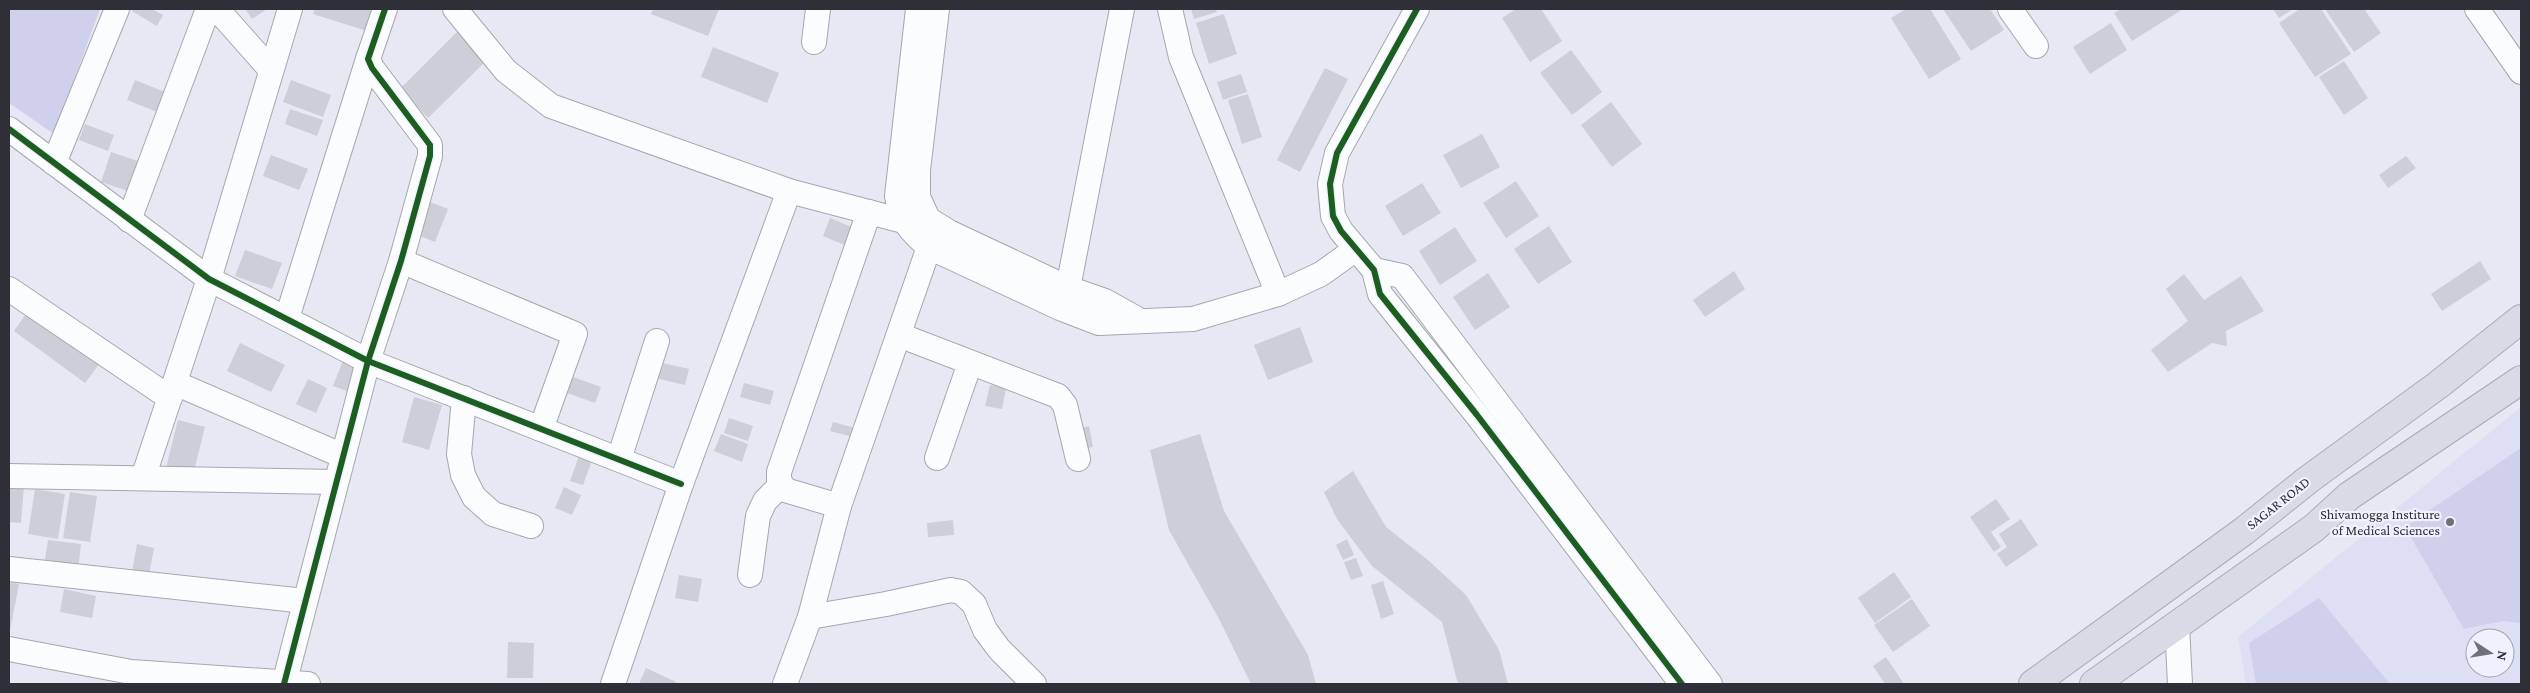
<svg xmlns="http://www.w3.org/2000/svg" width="2530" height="693" font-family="'Crimson Pro',serif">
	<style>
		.built { fill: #dddff4; fill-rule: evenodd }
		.green { fill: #ced0ec }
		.building { fill: #cdced7 }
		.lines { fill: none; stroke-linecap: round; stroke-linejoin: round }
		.minor-casing { stroke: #a6a7af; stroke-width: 26 }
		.highway-casing { stroke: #a9abbb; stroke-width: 30 }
		.minor { stroke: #fbfcfd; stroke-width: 24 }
		.highway { stroke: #dadae7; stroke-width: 28 }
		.cycleway-casing { stroke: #f0f1fe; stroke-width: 9 }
		.cycleway { stroke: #1b5e20; stroke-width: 6 }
		.poi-dot { fill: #6f7079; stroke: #f0f1fe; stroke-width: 2 }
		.labels { text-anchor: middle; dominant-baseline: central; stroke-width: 4.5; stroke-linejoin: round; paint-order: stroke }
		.street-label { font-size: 14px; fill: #2e2f37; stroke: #f0f1fe }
		.poi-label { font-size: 14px; fill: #2e2f37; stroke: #f0f1fe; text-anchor: end }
	</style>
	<rect width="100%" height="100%" fill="#e7e8f3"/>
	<path class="built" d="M2521,407V684H2246L2238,637ZM2475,638H2505V668H2475Z"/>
	<g class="green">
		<polygon points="9,9 100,9 54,134 9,103"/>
		<polygon points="2521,448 2521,623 2503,621 2464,629 2405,527"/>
		<polygon points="2319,598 2327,608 2390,684 2256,684 2249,643"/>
	</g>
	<g class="building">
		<polygon points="134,9 152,9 163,15 157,26 132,11"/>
		<polygon points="245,9 267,9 252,19"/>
		<polygon points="315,9 377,9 370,32 313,14"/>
		<polygon points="653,9 719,9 708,36 651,14"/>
		<polygon points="1191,9 1216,9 1217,12 1194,19"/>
		<polygon points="1516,9 1541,9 1562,41 1530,62 1502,18"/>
		<polygon points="1906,9 1930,9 1961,59 1929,79 1891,18"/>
		<polygon points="1943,9 1990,9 2004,30 1971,51"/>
		<polygon points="2121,9 2183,9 2132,41 2114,13"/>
		<polygon points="2273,9 2293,9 2279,18"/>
		<polygon points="2300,9 2321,9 2351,54 2315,77 2279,23"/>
		<polygon points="2325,9 2364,9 2381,33 2354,52"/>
		<polygon points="1224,14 1237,54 1209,64 1196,23"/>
		<polygon points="2111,23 2127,50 2090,74 2073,47"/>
		<polygon points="458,31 486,61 428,118 400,89"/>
		<polygon points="713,47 779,73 767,103 701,77"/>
		<polygon points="1571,50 1602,92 1572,115 1540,73"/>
		<polygon points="2344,61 2368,98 2344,115 2319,77"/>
		<polygon points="1325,68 1348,79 1300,172 1277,160"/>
		<polygon points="1241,74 1247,92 1223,100 1217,82"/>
		<polygon points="135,80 170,94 162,114 127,100"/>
		<polygon points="291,80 331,95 323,117 283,102"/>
		<polygon points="1248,94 1262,137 1242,144 1228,100"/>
		<polygon points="1611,102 1642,144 1612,167 1581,125"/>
		<polygon points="290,109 323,120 317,136 285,124"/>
		<polygon points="85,124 114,135 108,151 79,140"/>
		<polygon points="1482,134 1500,167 1461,188 1443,155"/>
		<polygon points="111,152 147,164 137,194 101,182"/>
		<polygon points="271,155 308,169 299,190 263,176"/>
		<polygon points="2406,156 2416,168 2388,188 2379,175"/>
		<polygon points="1516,181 1539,216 1506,238 1483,203"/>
		<polygon points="1422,183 1441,213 1403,236 1385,206"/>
		<polygon points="425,200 448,209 435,242 412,233"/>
		<polygon points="830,218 854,228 847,246 823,236"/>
		<polygon points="1549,226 1572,262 1538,284 1514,249"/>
		<polygon points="1455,227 1477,261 1440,285 1419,251"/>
		<polygon points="245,250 282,263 272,289 235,276"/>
		<polygon points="2480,261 2491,279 2442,311 2431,294"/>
		<polygon points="1734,271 1745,289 1705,317 1693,300"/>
		<polygon points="1488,273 1510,307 1475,330 1453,297"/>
		<polygon points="2184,274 2204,300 2241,276 2264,311 2226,331 2227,346 2212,343 2168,372 2151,350 2188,321 2166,289"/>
		<polygon points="28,311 100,363 85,383 14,331"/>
		<polygon points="1300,327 1313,362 1268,380 1254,345"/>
		<polygon points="240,343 285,365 271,392 227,371"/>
		<polygon points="344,358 365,366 355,394 333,386"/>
		<polygon points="658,362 689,369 685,385 655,378"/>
		<polygon points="573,377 601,387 595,403 567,393"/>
		<polygon points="308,379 327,388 316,413 296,404"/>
		<polygon points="744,383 774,391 770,405 740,397"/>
		<polygon points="990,385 1006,388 1002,409 985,406"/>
		<polygon points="414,397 442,405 429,450 402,442"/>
		<polygon points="729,418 753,426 748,441 724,433"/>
		<polygon points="178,420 205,427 193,475 166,468"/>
		<polygon points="833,422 855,428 853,437 830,431"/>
		<polygon points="1089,426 1093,447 1078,450 1074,430"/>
		<polygon points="721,434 748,444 742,462 714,451"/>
		<polygon points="1200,434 1224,511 1308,655 1316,684 1251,684 1218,617 1169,530 1150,450"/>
		<polygon points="580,453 593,458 583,485 570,481"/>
		<polygon points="1353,471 1386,527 1429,561 1466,595 1499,650 1508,684 1458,684 1442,622 1372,566 1337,519 1324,492"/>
		<polygon points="9,485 24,486 21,523 9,522"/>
		<polygon points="564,487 581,495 572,515 555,508"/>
		<polygon points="35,489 65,494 58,539 28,534"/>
		<polygon points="70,492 97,496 90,542 63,538"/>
		<polygon points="1996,499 2010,519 1991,532 2001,547 1994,552 1970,517"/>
		<polygon points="2021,519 2038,545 2006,567 1997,554 2007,547 1999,534"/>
		<polygon points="953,520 954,535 928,537 927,523"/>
		<polygon points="1347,539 1354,555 1343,560 1336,545"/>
		<polygon points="48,540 81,544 78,570 44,566"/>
		<polygon points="137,544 154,548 149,575 132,572"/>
		<polygon points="1356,558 1363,576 1351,580 1344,562"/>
		<polygon points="1894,572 1911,597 1875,623 1858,598"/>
		<polygon points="679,575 702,579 698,602 675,598"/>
		<polygon points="1383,581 1394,614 1381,619 1371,585"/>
		<polygon points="9,582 19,584 10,631 9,631"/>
		<polygon points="64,589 96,596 92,618 60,612"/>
		<polygon points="1912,599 1930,626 1893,652 1874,625"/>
		<polygon points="508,642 534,643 533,678 507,678"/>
		<polygon points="1886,657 1904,684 1885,684 1873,666"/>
		<polygon points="646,668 676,682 674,684 639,684"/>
	</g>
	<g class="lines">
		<defs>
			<g id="minor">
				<polyline points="217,9 271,70"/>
				<polyline points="455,9 506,71 551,106 789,191 903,221 928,219"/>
				<path d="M918,9L897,196C900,220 911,232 929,247L1060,308L1099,323L1193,319L1278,294L1321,274L1356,249"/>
				<polyline points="937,9 918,170 918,197 928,219 949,232 1068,288 1105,301 1139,320"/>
				<polyline points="1170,9 1181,57 1278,294"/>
				<polyline points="1417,9 1337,153 1330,184 1333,216 1341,231 1374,270 1380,294 1477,415 1682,684"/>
				<polyline points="2010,9 2036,46"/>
				<polyline points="2477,9 2521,72"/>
				<polyline points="814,42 818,9"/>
				<polyline points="9,129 209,279 368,361 681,484"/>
				<polyline points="54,163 117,9"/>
				<polyline points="129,220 208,9"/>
				<polyline points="401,261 575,334 541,429"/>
				<polyline points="1374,270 1402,276 1710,684"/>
				<polyline points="9,289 170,398"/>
				<polyline points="1062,302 1068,288 1122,9"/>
				<polyline points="287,318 368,59"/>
				<polyline points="899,335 1058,396 1065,405 1078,459"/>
				<polyline points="175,383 343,456"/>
				<polyline points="464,398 459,454 463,475 474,497 493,514 531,526"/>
				<polyline points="937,458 970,363"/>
				<polyline points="619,459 657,341"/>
				<polyline points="9,476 336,482"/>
				<polyline points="143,478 209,279 290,9"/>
				<polyline points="839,506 785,490 779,480 779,472 869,212"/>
				<polyline points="9,569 305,601"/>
				<polyline points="750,575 758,516 765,501 781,485"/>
				<polyline points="810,617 886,604 951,590 961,592 974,604 985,630 999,649 1034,684"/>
				<polyline points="2177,625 2180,684"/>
				<polyline points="9,649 131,672 308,684"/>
				<polyline points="284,684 368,361 401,261 430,156 430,145 372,68 368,59 385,9"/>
				<polyline points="613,684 681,484 789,191"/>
				<polyline points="785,684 810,617 839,506 929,247"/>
			</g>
			<g id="highway">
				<polyline points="2033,684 2244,531 2309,479 2438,385 2521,319"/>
				<polyline points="2094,684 2314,528 2349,496 2521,380"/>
			</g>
		</defs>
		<use href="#minor" class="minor-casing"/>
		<use href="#highway" class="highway-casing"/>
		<use href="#minor" class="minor"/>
		<use href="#highway" class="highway"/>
		<defs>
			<g id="cycleway">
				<polyline points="1417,9 1337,153 1330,184 1333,216 1341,231 1374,270 1380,294 1477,415 1682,684"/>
				<polyline points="9,129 209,279 368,361 681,484"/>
				<polyline points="284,684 368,361 401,261 430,156 430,145 372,68 368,59 385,9"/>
			</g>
		</defs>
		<use href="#cycleway" class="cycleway-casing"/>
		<use href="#cycleway" class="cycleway"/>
	</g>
	<circle class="poi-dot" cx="2450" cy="522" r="5"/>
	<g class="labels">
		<g class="street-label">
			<text transform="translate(2278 503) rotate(-38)">SAGAR ROAD</text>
		</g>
		<g class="poi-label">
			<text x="2440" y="514">Shivamogga Institure<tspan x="2440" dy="16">of Medical Sciences</tspan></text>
		</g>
	</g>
	<rect width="2530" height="693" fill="none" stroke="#2e2f37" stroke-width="20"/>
	<g transform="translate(2490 653) rotate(102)"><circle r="24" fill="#f0f1fe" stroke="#a2a3ae"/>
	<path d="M0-4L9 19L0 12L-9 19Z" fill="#6f7079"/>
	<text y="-8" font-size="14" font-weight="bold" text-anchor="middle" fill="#2e2f37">N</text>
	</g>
</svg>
